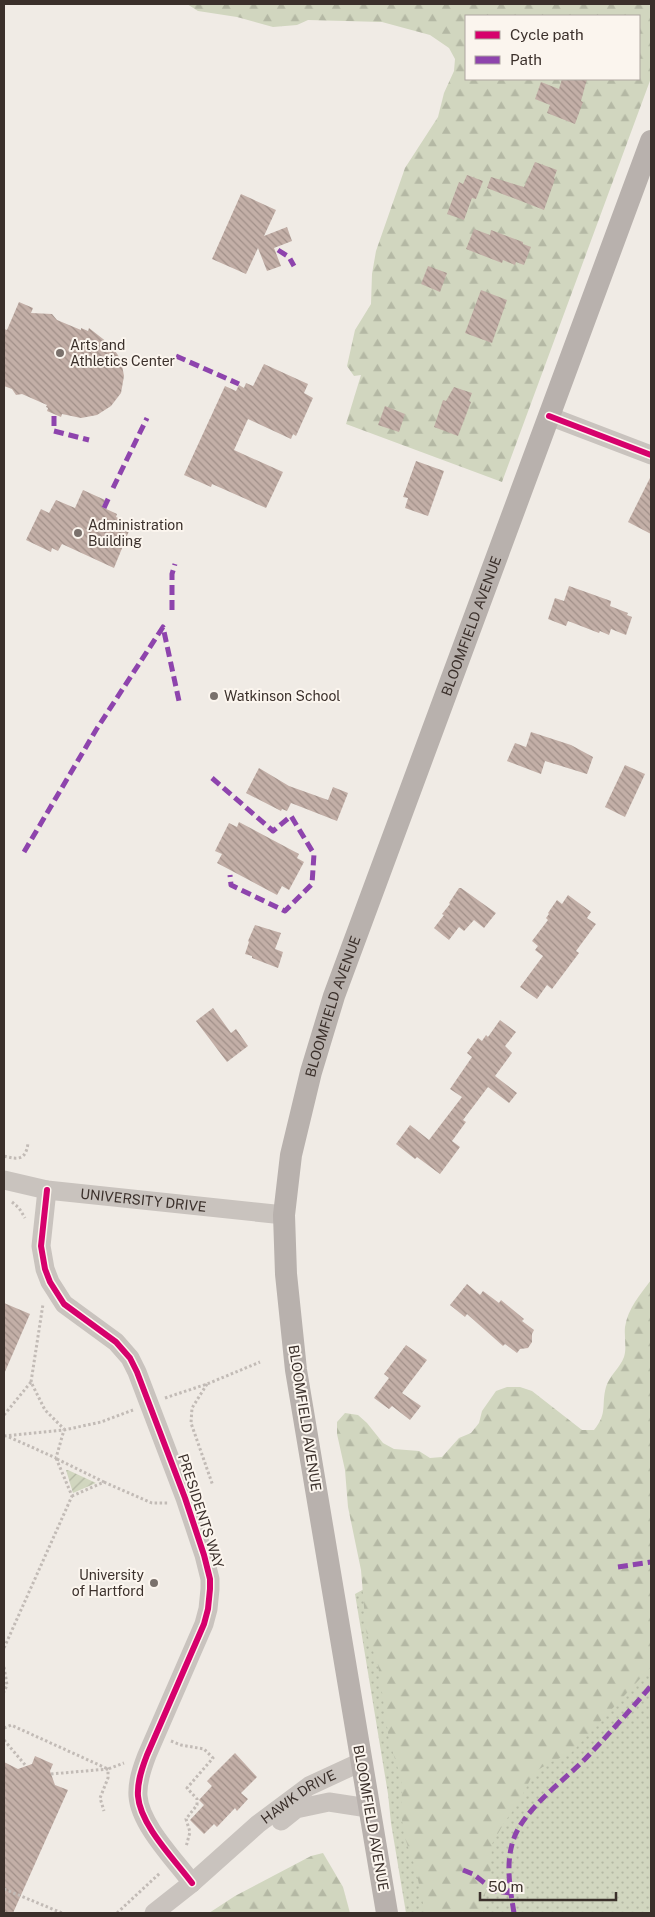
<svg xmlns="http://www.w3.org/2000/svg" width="655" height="1917" font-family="'Public Sans',sans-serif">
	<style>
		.grass { fill: url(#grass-dots) }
		.forest { fill: url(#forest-firs); fill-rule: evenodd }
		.garden { fill: url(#garden-furrows) }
		.building { fill: url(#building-back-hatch) }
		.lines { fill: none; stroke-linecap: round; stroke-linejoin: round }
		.path { stroke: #c2bbb6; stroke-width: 3; stroke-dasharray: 2.5 2.5; stroke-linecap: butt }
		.minor { stroke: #c9c3be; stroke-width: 19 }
		.major { stroke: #b8b1ad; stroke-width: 22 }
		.quiet { stroke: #8e44ad; stroke-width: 5; stroke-dasharray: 10 5; stroke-linecap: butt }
		.cycleway-casing { stroke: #fbf5ee; stroke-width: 9 }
		.cycleway { stroke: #d6006c; stroke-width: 6 }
		.poi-dot { fill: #7a716c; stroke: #fbf5ee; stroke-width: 2 }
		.labels { text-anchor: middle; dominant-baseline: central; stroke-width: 4; stroke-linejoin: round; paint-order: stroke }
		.poi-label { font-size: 14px; fill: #3b302b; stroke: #fbf5ee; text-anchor: start }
		.street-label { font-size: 14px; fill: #3b302b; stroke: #fbf5ee }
	</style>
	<defs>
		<pattern id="grass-dots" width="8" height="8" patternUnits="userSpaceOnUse" patternTransform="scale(1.25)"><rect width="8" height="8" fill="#d1d6bf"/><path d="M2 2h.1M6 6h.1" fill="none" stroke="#b4b8a4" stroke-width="1.8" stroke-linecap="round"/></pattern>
		<pattern id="forest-firs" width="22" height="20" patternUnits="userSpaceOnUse" patternTransform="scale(1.25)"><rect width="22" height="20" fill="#d1d6bf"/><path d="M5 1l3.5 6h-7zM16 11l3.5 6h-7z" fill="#b4b8a4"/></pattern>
		<pattern id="garden-furrows" width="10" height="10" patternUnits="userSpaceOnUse" patternTransform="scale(1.25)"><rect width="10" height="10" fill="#d1d6bf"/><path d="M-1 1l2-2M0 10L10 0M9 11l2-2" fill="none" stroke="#b4b8a4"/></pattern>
		<pattern id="building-back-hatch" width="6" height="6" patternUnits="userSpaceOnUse" patternTransform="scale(1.25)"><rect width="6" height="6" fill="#c3afa7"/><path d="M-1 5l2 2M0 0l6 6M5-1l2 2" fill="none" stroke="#a08f88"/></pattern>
	</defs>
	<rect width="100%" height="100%" fill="#f0ebe5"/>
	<polygon class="grass" points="651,1357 651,1913 406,1913 391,1823 388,1794 355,1594 482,1524 572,1463"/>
	<g class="forest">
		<path d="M187,4H651V78L502,482L346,424L361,375L354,376L347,366L355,330L371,304L372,274L376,251L405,168L438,117L444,93L454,71L455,59L449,48L430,35L382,22L308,20L297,25L273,27L237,17L198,11ZM466,16H639V79H466Z"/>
		<path d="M651,1280V1667L571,1753L549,1763L538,1770L530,1780L519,1802L504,1823L492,1844L490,1882L485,1894L483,1913H425L416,1870L404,1835L401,1812L402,1786L400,1775L389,1740L378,1665L366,1631L361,1570L348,1507L345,1470L337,1434V1422L345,1413L358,1415L367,1423L383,1443L394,1449L419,1451L430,1458L442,1457L459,1438L471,1433L479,1423L482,1411L496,1391L507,1387H520L532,1391L582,1430H594C608,1413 601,1405 606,1387C609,1376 620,1368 624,1357C627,1348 624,1337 625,1327C628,1308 640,1295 651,1280Z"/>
		<polygon points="323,1853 343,1887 350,1913 209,1913 235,1896 311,1856"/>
	</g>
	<polygon class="garden" points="66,1470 68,1470 96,1483 73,1493"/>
	<g class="building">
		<polygon points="562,79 587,79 581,101 583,102 575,124 547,113 550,105 535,99 541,82 559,89"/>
		<polygon points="535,162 557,170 554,178 555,179 544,210 487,188 491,177 524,187"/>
		<polygon points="467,175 483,181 476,199 472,198 464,220 447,214 459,182 463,184"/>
		<polygon points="241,194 276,210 264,236 287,227 292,241 274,248 281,266 267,271 258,248 246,274 212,259"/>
		<polygon points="474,229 490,235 491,230 523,242 523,244 531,247 524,265 516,262 515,265 503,260 502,263 466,249"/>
		<polygon points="428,266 447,273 440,292 421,284"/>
		<polygon points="481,290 507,300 492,343 465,333"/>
		<polygon points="19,302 33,308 31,313 52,314 57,320 81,330 81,328 88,331 89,328 112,346 121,360 124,376 121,393 111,406 97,415 81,418 62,414 61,417 47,411 48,408 46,407 47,405 22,394 16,395 12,389 4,386 4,329 7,330"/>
		<polygon points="264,364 308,384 304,393 313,398 296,436 293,434 291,439 248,419 234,450 283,472 266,508 212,484 211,487 184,475 225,386 236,391 239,385 244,388 246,383 253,386"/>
		<polygon points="454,387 472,393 469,401 471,402 458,436 434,427 443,400 446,401"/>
		<polygon points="385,406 405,414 399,432 378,425"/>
		<polygon points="416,461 444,471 428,516 405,508 408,498 403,497"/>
		<polygon points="651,476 651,534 628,522"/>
		<polygon points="83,490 105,500 102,507 117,514 116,517 127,522 126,524 131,526 114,568 62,544 58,551 52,548 51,552 26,540 41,509 49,513 56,500 75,508"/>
		<polygon points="569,586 611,601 610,606 628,613 627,615 632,617 626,635 611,629 609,635 600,631 599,633 568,621 566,626 548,619 555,598 564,601"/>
		<polygon points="531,732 571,745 593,757 587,774 545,761 541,774 507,761 515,743 526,747"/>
		<polygon points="625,765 645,774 625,817 605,807"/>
		<polygon points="259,768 289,786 328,800 333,787 348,793 337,821 291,803 287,811 282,809 281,811 246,793"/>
		<polygon points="239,822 299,854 297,858 304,862 289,890 282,886 277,895 217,863 222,854 215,851 229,823 237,827"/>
		<polygon points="459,888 461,888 496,913 484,928 474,920 464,931 459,927 449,940 434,928 444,915 442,914 450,904 449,903"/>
		<polygon points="568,895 591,912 587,918 596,924 576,951 579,953 552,989 547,985 537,999 520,987 543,956 535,950 538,946 532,941 548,920 546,918 549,914 548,913 557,900 562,904"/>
		<polygon points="255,925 281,933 275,949 283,952 278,968 252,958 252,956 245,954 249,942 248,941"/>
		<polygon points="213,1008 231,1033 236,1029 248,1046 227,1062 196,1021"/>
		<polygon points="500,1020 516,1032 505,1046 512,1053 495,1076 517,1093 509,1103 488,1087 463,1120 466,1122 452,1141 460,1147 440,1174 417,1157 415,1159 396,1144 410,1125 429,1140 462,1097 450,1089 472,1057 467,1053 478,1038 482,1041 486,1035 488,1037"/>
		<polygon points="467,1284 480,1295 483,1291 499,1303 501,1300 524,1319 522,1321 534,1330 532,1334 532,1342 528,1348 520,1349 517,1353 505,1344 503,1346 467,1314 465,1317 450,1305"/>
		<polygon points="4,1303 30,1314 4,1374"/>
		<polygon points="406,1345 427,1360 402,1393 421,1406 410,1420 392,1406 389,1409 374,1398 389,1378 384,1374"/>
		<polygon points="235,1753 257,1777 241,1793 248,1799 237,1811 235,1808 217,1827 214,1824 204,1834 190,1820 204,1805 199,1800 212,1786 207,1781"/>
		<polygon points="35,1756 53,1764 50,1771 55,1785 68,1790 13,1913 4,1913 4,1762 18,1769 32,1764"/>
	</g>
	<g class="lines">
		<g class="path">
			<path d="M4,1156C18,1160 26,1160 28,1143"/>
			<polyline points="12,1202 19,1208 25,1218"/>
			<polyline points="31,1382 43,1304"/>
			<polyline points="207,1384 192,1408 191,1423 213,1486"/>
			<polyline points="165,1398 207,1384 260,1362"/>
			<polyline points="4,1415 31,1382 45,1410 64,1429"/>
			<polyline points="4,1436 64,1430 101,1422 133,1410"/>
			<polyline points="9,1437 56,1458 64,1430"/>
			<polyline points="57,1459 104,1482 72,1496"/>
			<polyline points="104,1482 152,1503 169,1503"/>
			<polyline points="4,1648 72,1496 56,1458"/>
			<polyline points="4,1667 7,1685 4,1692"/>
			<polyline points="4,1728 11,1725 108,1769 124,1763"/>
			<polyline points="4,1740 26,1766"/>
			<polyline points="171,1741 181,1745 204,1749 213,1758 187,1788 197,1799 197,1805 186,1819 190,1832 186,1847"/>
			<polyline points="51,1774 108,1769 108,1778 100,1798 104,1811"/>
			<polyline points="4,1889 62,1913"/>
			<polyline points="117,1913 160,1873"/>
		</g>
		<g class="minor">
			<polyline points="549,416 651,455"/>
			<path id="s1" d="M4,1180L47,1190L284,1215"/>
			<path d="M47,1190L41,1246L45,1269L50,1282L64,1304L116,1342L130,1358L137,1372L185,1498L204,1555L210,1579V1589L208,1609L204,1624L147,1755C142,1768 137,1782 138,1796C140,1825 175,1860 192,1883"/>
			<polyline points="281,1821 296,1809 329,1802 368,1808"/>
			<path id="s2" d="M154,1913L192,1883L258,1824L309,1786L361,1762"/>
		</g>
		<path class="major" id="s3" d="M387,1913L296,1370L286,1274L284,1215L291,1155L311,1072L334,996L651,141"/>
		<g class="quiet">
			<polyline points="278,250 289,257 294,266"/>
			<polyline points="176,356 239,384"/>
			<polyline points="54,416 54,431 89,440"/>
			<polyline points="113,488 147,418"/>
			<polyline points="104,508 109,497"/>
			<polyline points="172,610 172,574 175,564"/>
			<polyline points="212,778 273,831 291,816 314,854 312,884 285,911 231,885 230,875"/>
			<polyline points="24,852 96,730 163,627 179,701"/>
			<polyline points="618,1567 651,1562"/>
			<polyline points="463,1870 473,1874 495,1891 511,1893"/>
			<path d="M514,1913C510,1888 505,1863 514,1838C525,1808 565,1780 587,1757C609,1734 630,1710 651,1686"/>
		</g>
		<defs>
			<g id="cycleway">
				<polyline points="549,416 651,455"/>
				<path d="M47,1190L41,1246L45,1269L50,1282L64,1304L116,1342L130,1358L137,1372L185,1498L204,1555L210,1579V1589L208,1609L204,1624L147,1755C142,1768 137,1782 138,1796C140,1825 175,1860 192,1883"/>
			</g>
		</defs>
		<use href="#cycleway" class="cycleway-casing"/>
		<use href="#cycleway" class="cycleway"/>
	</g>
	<g class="poi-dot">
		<circle cx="60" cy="353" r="5"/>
		<circle cx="78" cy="533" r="5"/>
		<circle cx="214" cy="696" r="5"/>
		<circle cx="154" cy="1583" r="5"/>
	</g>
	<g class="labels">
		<g class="poi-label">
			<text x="70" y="345">Arts and<tspan x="70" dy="16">Athletics Center</tspan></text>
			<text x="88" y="525">Administration<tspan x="88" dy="16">Building</tspan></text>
			<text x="224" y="696">Watkinson School</text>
			<text x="144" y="1575" text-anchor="end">University<tspan x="144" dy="16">of Hartford</tspan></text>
		</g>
		<g class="street-label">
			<text stroke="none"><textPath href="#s3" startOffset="1326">BLOOMFIELD AVENUE</textPath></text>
			<text stroke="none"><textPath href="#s3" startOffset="921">BLOOMFIELD AVENUE</textPath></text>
			<text stroke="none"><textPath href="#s1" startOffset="141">UNIVERSITY DRIVE</textPath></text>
			<text transform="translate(305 1418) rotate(81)">BLOOMFIELD AVENUE</text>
			<text transform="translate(201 1511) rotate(72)">PRESIDENTS WAY</text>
			<text stroke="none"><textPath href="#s2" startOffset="186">HAWK DRIVE</textPath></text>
			<text transform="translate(371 1818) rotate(80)">BLOOMFIELD AVENUE</text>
		</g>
	</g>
	<rect width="655" height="1917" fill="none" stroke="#3b302b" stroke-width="10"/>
	<rect x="465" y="15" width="175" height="65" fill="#fbf5ee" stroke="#aea6a0"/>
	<rect x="475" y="31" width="25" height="8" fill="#d6006c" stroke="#aea6a0"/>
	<text x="510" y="40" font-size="15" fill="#3b302b">Cycle path</text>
	<rect x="475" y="56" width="25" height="8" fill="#8e44ad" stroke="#aea6a0"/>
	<text x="510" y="65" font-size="15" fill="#3b302b">Path</text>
	<path d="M480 1892v8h136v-8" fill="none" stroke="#3b302b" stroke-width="2.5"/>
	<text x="488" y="1892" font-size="15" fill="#3b302b" stroke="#fbf5ee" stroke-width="4" paint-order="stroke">50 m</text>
</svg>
